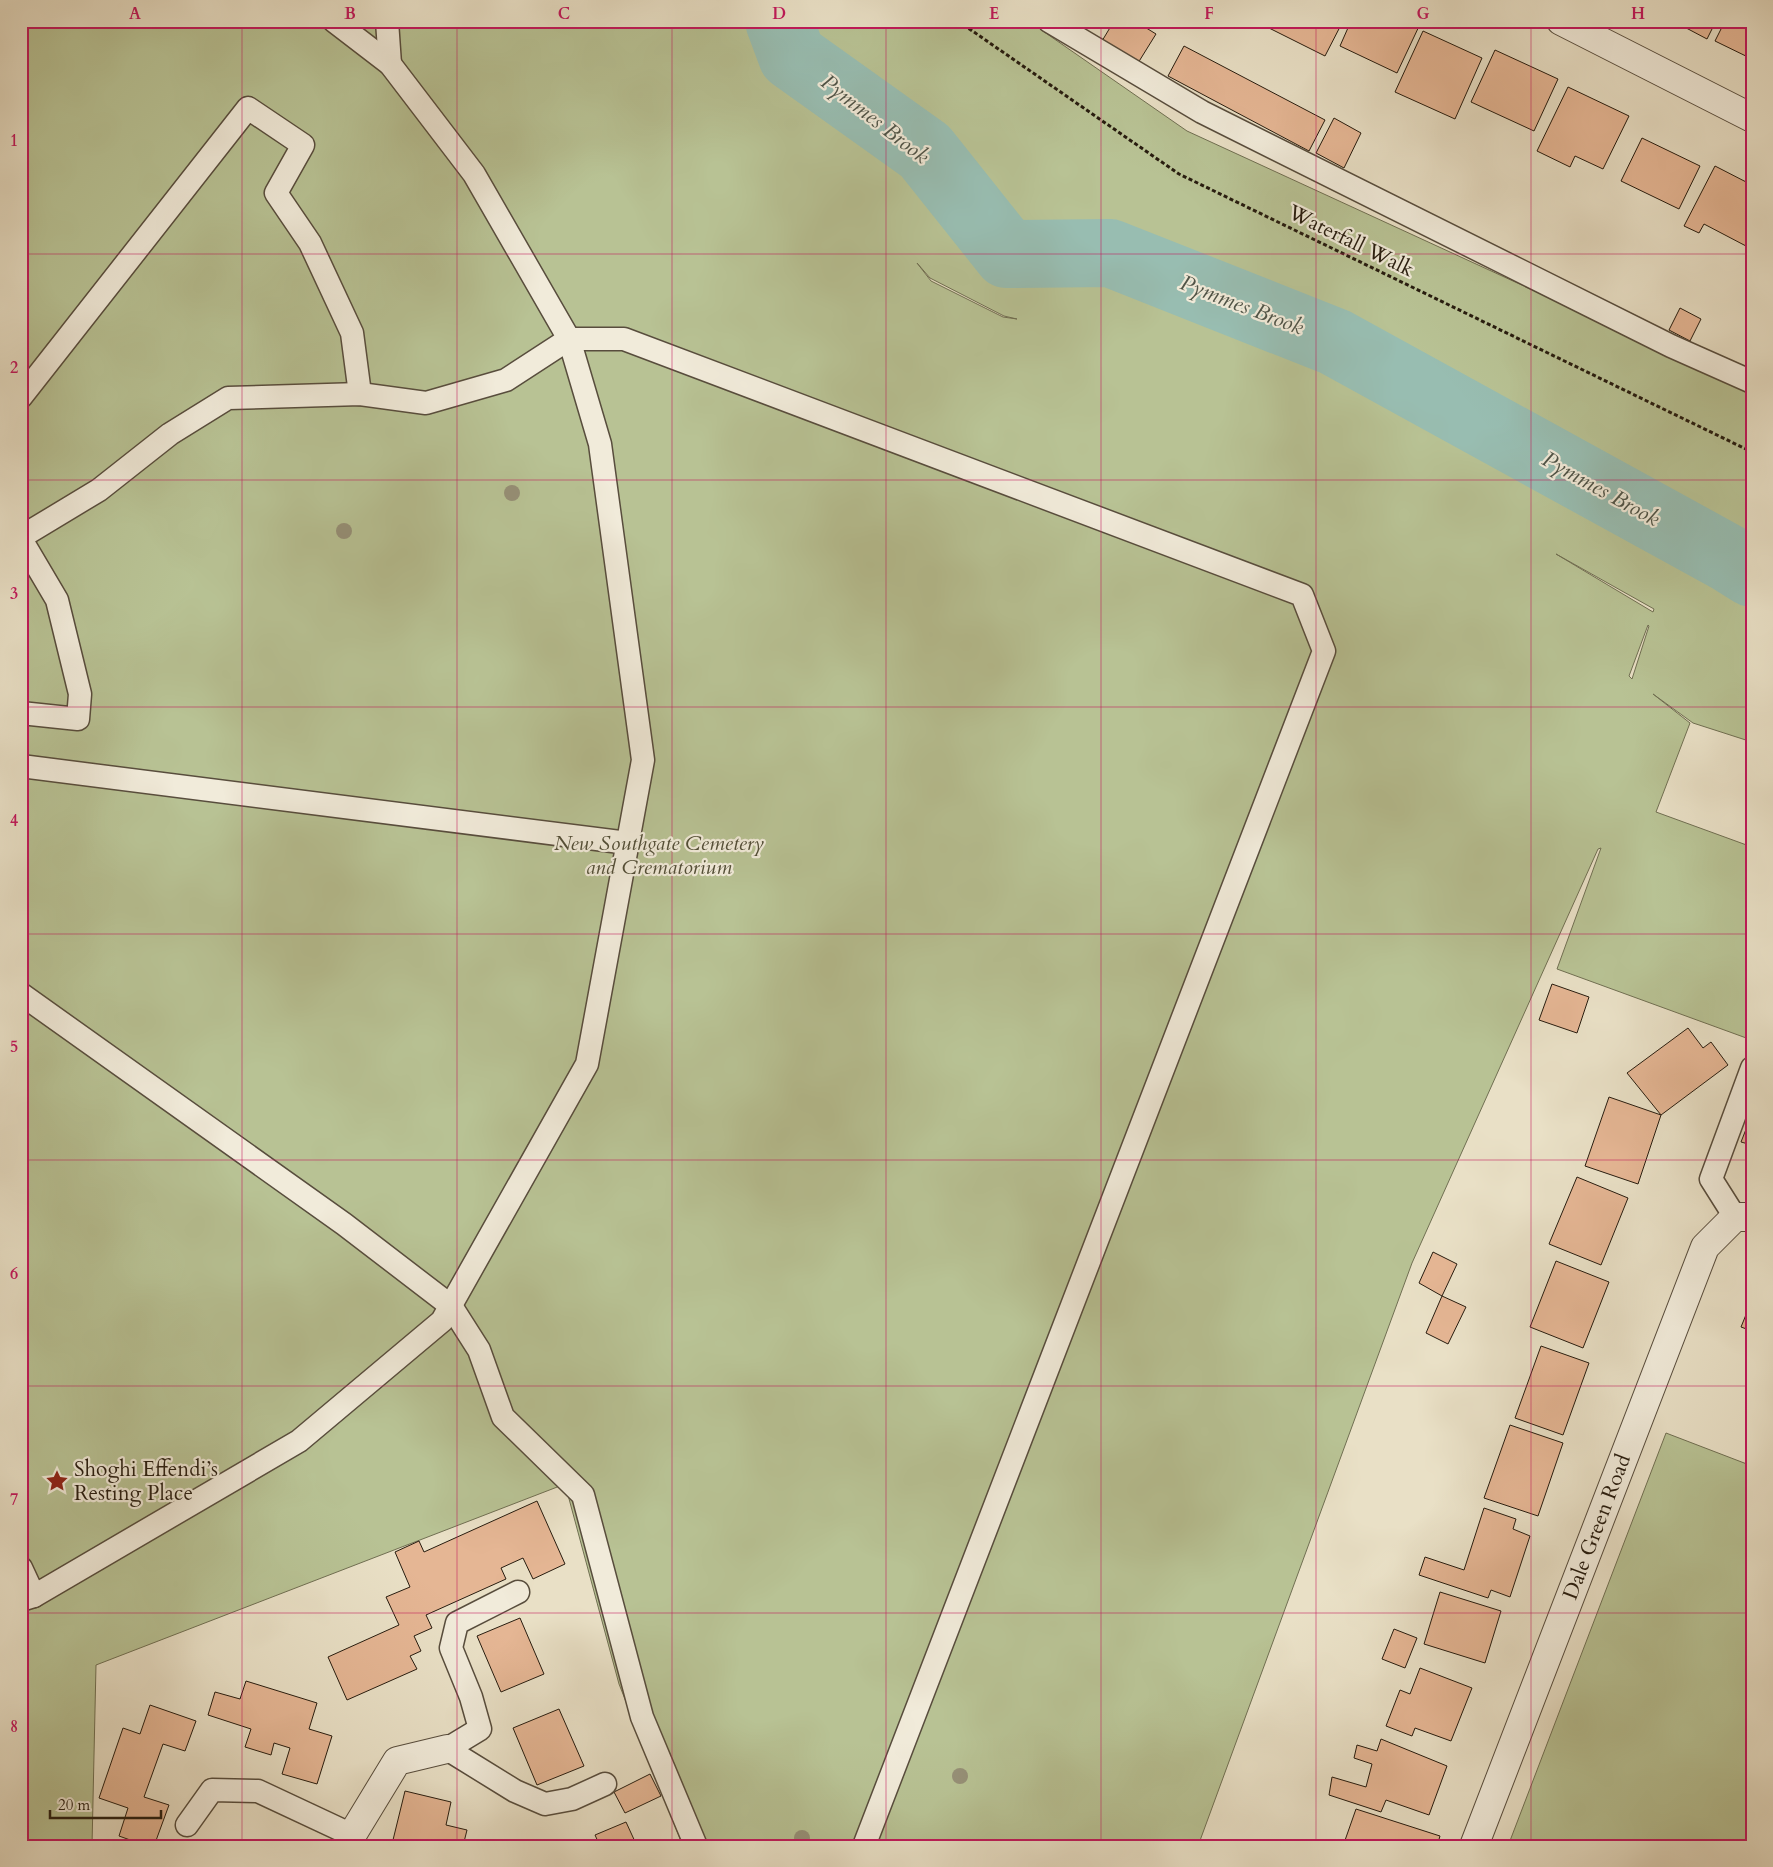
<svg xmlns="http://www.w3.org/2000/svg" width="1773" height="1867" font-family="Cardo,serif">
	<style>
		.green { fill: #b8c294; stroke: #706f52; fill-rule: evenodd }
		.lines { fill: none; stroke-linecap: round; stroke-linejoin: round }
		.river { stroke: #98bdb1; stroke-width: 68 }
		.building { fill: #e5b694; stroke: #271c0f }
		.lane-casing { stroke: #584d3d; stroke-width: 25 }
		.street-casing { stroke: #584d3d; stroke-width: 30 }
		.path { stroke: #271c0f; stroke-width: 3; stroke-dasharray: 4 2.5; stroke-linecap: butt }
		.lane { stroke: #f1ebda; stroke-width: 22 }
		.street { stroke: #f1ebda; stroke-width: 28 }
		.tree { fill: #969077 }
		.grid { fill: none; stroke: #c2185b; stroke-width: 1; stroke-opacity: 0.55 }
		.labels { text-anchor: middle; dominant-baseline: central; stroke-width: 4.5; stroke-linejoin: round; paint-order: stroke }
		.street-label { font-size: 21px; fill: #271c0f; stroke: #f1ebda }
		.park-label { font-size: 21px; font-style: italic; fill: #524e37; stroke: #f1ebda }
		.poi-label { font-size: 21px; fill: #271c0f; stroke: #f1ebda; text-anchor: start }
		.water-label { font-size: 22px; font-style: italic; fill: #4f5448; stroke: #f1ebda }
		.neatline { fill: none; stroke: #c2185b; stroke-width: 2 }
		.grid-label { font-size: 16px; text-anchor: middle; font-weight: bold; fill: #c2185b }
	</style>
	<rect width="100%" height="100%" fill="#e9e0c6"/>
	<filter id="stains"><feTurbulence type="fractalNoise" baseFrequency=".004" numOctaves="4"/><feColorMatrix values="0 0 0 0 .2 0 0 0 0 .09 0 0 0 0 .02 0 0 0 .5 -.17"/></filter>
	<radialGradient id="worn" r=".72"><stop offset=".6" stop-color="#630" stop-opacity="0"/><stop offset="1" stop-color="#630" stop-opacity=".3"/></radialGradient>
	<g class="green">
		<path d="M21,21H1032L1040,29L1187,131L1752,391V742L1693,723L1653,694L1690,723L1656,812L1752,847V1032L1749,1039L1557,969L1601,848L1598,849L1412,1263L1198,1846H683L619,1684L565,1484L96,1665L92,1846H21ZM917,263L930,278L1004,316L1017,319L1003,317L931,281ZM1556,554L1654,609L1653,612ZM1648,625L1649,626L1632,679L1629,676Z"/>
		<polygon points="1666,1433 1752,1466 1752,1846 1508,1846"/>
	</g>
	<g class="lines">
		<polyline class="river" points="779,21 792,56 925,151 1007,254 1110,253 1335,342 1728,558 1752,573"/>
	</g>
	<g class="building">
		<polygon points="1114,21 1135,21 1156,34 1138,63 1102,41"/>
		<polygon points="1270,21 1343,21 1325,56 1267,27"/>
		<polygon points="1351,21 1419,21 1421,22 1397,73 1340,46"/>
		<polygon points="1673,21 1716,21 1707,39"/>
		<polygon points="1725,21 1752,21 1752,59 1715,41"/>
		<polygon points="1423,31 1482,58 1455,119 1395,92"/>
		<polygon points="1184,46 1325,120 1309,151 1168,76"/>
		<polygon points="1495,50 1558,79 1534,131 1471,102"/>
		<polygon points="1568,87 1629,116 1603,169 1575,156 1570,167 1537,151"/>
		<polygon points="1334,118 1361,133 1344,168 1316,153"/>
		<polygon points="1642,138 1700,166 1679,209 1621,181"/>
		<polygon points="1715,166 1752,185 1752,236 1746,246 1704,224 1699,233 1684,226"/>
		<polygon points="1680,308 1701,319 1690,341 1669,330"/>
		<polygon points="1552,984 1589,997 1577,1033 1539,1020"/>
		<polygon points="1688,1028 1703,1048 1711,1042 1728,1065 1661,1115 1627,1073"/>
		<polygon points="1609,1097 1661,1115 1638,1184 1585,1166"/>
		<polygon points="1752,1114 1752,1145 1741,1142"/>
		<polygon points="1577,1177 1628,1198 1601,1265 1549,1244"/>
		<polygon points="1433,1252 1457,1264 1442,1296 1419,1283"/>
		<polygon points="1556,1261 1609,1282 1583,1348 1530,1327"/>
		<polygon points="1442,1296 1466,1307 1448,1344 1426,1333"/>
		<polygon points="1752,1300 1752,1331 1741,1327"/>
		<polygon points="1541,1346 1589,1363 1563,1435 1515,1418"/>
		<polygon points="1510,1425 1563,1443 1538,1516 1484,1498"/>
		<polygon points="537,1501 565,1564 533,1579 523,1558 501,1568 506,1579 426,1615 432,1628 414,1636 421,1651 410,1656 417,1669 347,1700 328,1657 399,1625 386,1597 410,1587 395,1552 419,1541 424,1552"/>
		<polygon points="1484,1508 1516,1519 1513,1529 1530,1536 1510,1597 1491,1590 1488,1598 1419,1575 1425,1557 1464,1570"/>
		<polygon points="1440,1592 1501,1611 1485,1663 1424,1644"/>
		<polygon points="520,1618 544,1674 501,1692 477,1636"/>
		<polygon points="1394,1629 1417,1638 1405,1668 1382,1659"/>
		<polygon points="1420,1668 1472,1688 1451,1741 1415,1728 1412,1736 1386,1726 1400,1690 1410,1694"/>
		<polygon points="246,1681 317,1703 309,1729 332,1736 317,1784 282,1774 290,1748 274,1743 271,1755 245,1747 251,1729 208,1715 215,1692 240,1699"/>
		<polygon points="150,1705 196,1721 185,1751 163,1744 144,1797 169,1805 154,1846 147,1846 119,1836 128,1808 99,1798 123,1728 140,1734"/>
		<polygon points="559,1709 584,1766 537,1785 513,1728"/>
		<polygon points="1381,1739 1447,1766 1429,1815 1386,1800 1381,1812 1329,1795 1332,1777 1366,1787 1372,1764 1354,1758 1357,1745 1377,1751"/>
		<polygon points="650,1774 661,1796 625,1813 614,1792"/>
		<polygon points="405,1791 451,1802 446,1825 467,1830 463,1846 413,1846 393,1840"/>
		<polygon points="1356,1809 1440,1836 1437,1846 1418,1846 1412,1844 1412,1846 1343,1846"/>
		<polygon points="626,1822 637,1846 600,1846 595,1835"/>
		<polygon points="258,1840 278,1846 256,1846"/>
	</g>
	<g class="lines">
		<defs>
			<g id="lane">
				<polyline points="387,21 390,64"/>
				<polyline points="1049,21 1202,112 1671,346 1752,382"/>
				<polyline points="21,397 248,108 303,145 276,193 310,243 352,333 360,394"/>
				<polyline points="21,537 99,490 170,434 228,398 360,394 426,403 506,380 569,339 624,339 1302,595 1324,651 864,1846"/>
				<polyline points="21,539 57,600 80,694 78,719 21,713"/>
				<polyline points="21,766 628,843"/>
				<polyline points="21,994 344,1224 451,1306 479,1350 503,1417 583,1495 642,1717 696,1846"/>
				<polyline points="1735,1217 1711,1179 1752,1068"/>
				<polyline points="21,1568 34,1596"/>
				<polyline points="518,1592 457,1623 451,1648 471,1697 480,1729 447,1749 515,1791 545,1804 572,1799 605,1784"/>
				<polyline points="21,1600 34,1596 299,1441 442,1321 587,1064 643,760 600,444 569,339 474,174 390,64 334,21"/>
				<polyline points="187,1825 212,1790 258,1791 352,1835"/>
			</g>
			<g id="street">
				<polyline points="1561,21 1752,118"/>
				<polyline points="349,1846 352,1835 397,1761 447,1749"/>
				<polyline points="1474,1846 1705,1247 1735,1217 1752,1217"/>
			</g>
		</defs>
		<use href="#lane" class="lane-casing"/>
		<use href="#street" class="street-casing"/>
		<polyline class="path" points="958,21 1179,174 1752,452"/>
		<use href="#lane" class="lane"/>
		<use href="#street" class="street"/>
	</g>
	<g class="tree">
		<circle cx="512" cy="493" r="8"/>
		<circle cx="344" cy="531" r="8"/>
		<circle cx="960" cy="1776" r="8"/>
		<circle cx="802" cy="1838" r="8"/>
	</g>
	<path class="grid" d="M242,21V1846M457,21V1846M672,21V1846M886,21V1846M1101,21V1846M1316,21V1846M1531,21V1846M21,254H1752M21,480H1752M21,707H1752M21,934H1752M21,1160H1752M21,1386H1752M21,1613H1752"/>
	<defs>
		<symbol id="sight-bare" viewBox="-9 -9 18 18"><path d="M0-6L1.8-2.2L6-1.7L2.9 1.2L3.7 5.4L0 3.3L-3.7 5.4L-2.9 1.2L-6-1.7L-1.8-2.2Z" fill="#8f2418" stroke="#f1ebda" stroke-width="2.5" paint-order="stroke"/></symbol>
	</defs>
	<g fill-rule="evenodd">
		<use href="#sight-bare" x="41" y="1465" width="32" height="32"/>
	</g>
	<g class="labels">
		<g class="street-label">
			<text transform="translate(1351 241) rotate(26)">Waterfall Walk</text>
			<text transform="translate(1597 1527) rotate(-69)">Dale Green Road</text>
		</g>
		<g class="park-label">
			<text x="659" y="843">New Southgate Cemetery<tspan x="659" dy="24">and Crematorium</tspan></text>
		</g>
		<g class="poi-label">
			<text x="74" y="1469">Shoghi Effendi’s<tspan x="74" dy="24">Resting Place</tspan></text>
		</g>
		<g class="water-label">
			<text transform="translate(875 119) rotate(38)">Pymmes Brook</text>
			<text transform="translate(1242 305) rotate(21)">Pymmes Brook</text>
			<text transform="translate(1601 489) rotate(29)">Pymmes Brook</text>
		</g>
	</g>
	<rect width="1773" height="1867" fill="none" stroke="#e9e0c6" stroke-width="55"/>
	<path d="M50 1810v8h111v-8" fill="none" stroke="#271c0f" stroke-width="2.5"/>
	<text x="58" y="1810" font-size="15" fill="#271c0f" stroke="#f1ebda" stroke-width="4" paint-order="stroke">20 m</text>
	<rect x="28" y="28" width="1718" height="1812" class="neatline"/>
	<g class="grid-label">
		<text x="135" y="19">A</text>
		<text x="350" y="19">B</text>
		<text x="564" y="19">C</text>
		<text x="779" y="19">D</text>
		<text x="994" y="19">E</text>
		<text x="1209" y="19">F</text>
		<text x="1423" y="19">G</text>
		<text x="1638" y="19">H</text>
		<text x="14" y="146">1</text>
		<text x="14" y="373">2</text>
		<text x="14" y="599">3</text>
		<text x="14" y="826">4</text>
		<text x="14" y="1052">5</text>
		<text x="14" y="1279">6</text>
		<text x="14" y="1505">7</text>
		<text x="14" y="1732">8</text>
	</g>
	<rect width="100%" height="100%" filter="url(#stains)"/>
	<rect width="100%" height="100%" fill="url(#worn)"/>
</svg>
